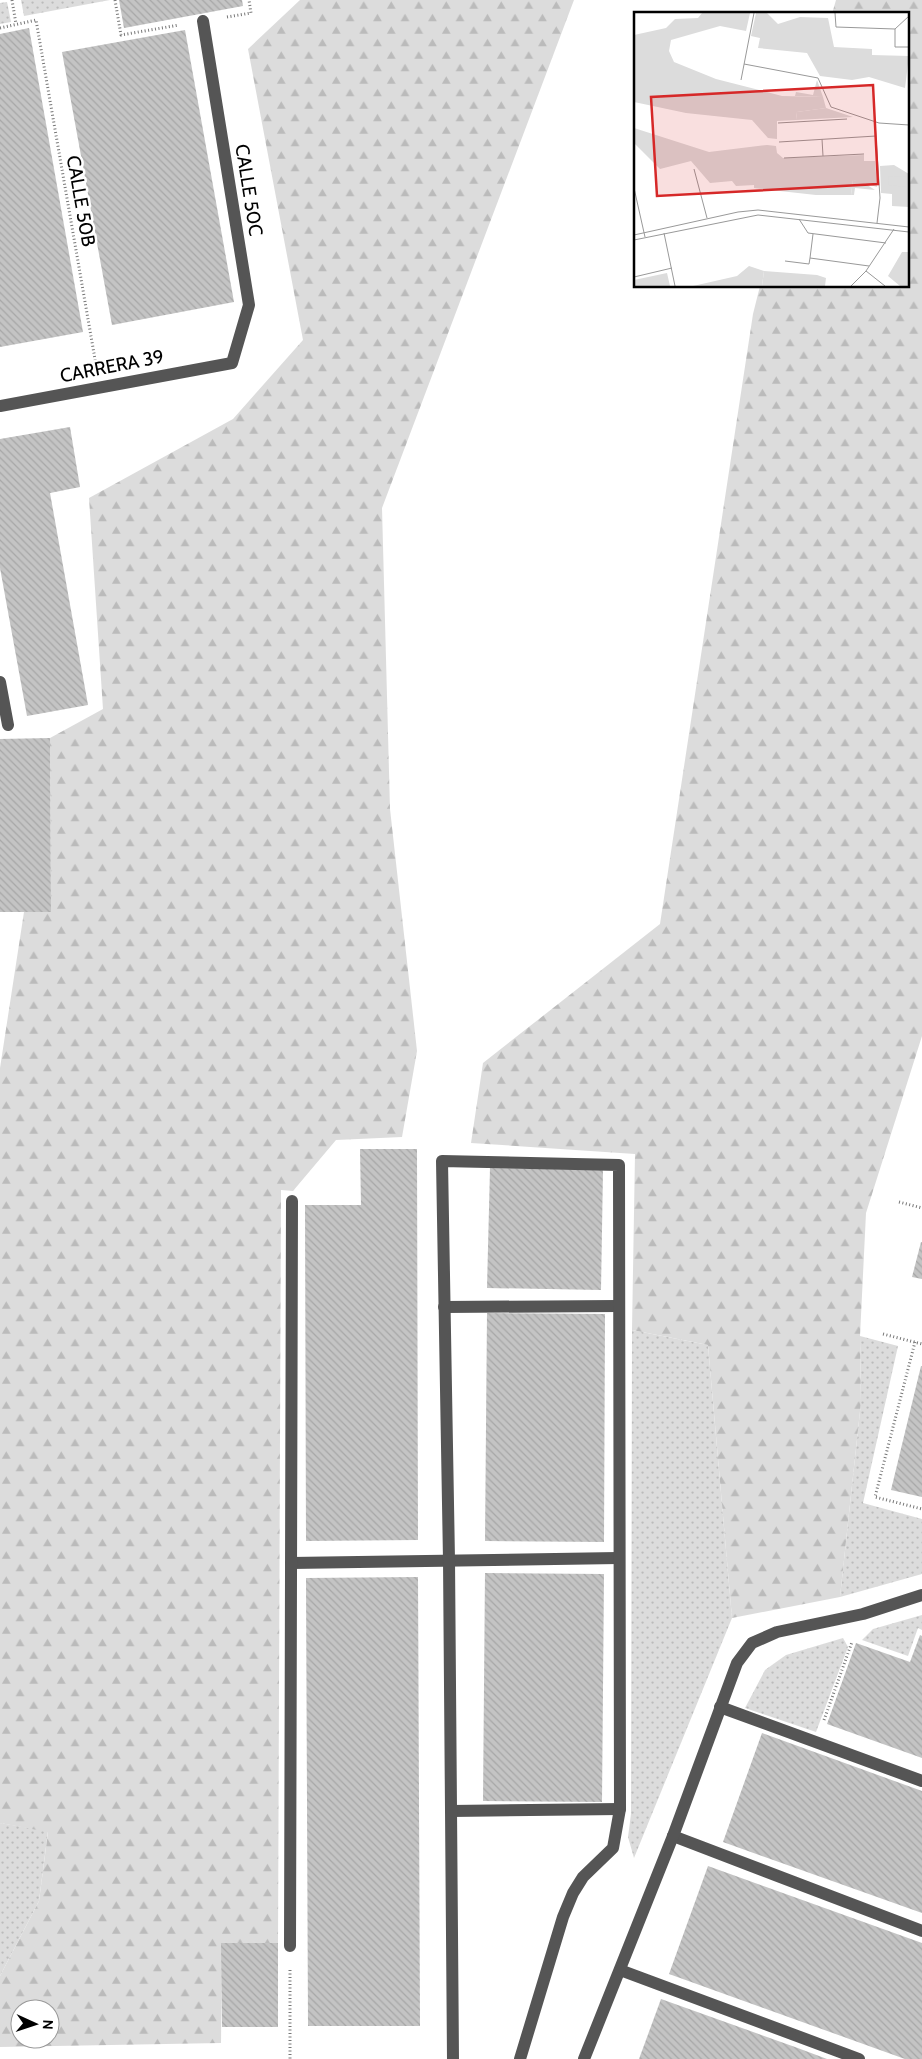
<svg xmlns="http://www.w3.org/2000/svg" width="922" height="2059" font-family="Cabin,sans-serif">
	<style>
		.green { fill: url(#green-dots) }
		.forest { fill: url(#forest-firs); fill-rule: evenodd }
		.building { fill: url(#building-back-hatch) }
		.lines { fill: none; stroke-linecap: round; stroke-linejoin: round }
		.path { stroke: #777; stroke-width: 3; stroke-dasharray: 1 2.5; stroke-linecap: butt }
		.minor { stroke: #555; stroke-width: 12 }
		.labels { text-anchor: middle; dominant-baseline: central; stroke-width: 5; stroke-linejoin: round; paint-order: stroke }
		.street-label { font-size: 19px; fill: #000; stroke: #fff }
		.inset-road { fill: none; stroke: #999; stroke-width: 1 }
		.view { fill: #d62828; fill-opacity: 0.15; stroke: #d62828; stroke-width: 2.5 }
		.inset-edge { fill: none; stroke: #000; stroke-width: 2.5 }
	</style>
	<defs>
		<pattern id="green-dots" width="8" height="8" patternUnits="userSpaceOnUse" patternTransform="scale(1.25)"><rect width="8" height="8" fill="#dcdcdc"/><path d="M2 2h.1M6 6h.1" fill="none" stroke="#bbb" stroke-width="1.8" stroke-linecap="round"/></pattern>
		<pattern id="forest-firs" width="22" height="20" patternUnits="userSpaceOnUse" patternTransform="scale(1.25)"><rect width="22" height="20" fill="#dcdcdc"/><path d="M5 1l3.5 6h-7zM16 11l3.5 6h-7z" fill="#bbb"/></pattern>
		<pattern id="building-back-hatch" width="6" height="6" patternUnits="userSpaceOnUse" patternTransform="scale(1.25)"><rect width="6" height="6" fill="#c4c4c4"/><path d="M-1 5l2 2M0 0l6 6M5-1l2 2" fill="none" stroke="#a7a7a7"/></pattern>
	</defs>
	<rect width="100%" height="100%" fill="#fff"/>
	<g class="green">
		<polygon points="21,0 110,0 24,16"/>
		<polygon points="7,2 11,22 0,24 0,3"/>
		<polygon points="632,1330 708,1345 732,1618 634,1858 628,1837 631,1814"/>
		<polygon points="860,1336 898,1346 863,1503 922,1519 922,1574 840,1597 861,1402"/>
		<polygon points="922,1615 922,1630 918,1628 908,1656 862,1640 873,1629"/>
		<polygon points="843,1638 848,1647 816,1732 745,1708 765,1670 786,1655"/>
		<polygon points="0,1823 48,1831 39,1901 0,1976"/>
	</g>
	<g class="forest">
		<path d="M300,0H574L382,508L390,809L417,1051L402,1137L336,1140L293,1191L281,1190L278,1943H222L221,2043L0,2047V1976L39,1901L48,1832L0,1823V1068L24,912H51L50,738L103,709L89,498L233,419L303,340L248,49ZM20,2009H50V2039H20Z"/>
		<polygon points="836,0 922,0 922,1036 866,1213 860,1336 861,1402 840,1597 732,1618 708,1345 632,1330 635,1154 471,1143 483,1063 660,924 753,314 760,286 908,286 908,14 832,14"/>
	</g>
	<g class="building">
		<polygon points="119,0 242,0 243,6 124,28"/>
		<polygon points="29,28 83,332 0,347 0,34"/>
		<polygon points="185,30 234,302 112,325 62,52"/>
		<polygon points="70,427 80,487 50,493 88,705 27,716 0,568 0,439"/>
		<polygon points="50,738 51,912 0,912 0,739"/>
		<polygon points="360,1149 417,1149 418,1540 306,1541 305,1205 361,1205"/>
		<polygon points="490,1168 603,1170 601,1290 487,1288"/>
		<polygon points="921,1242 922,1242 922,1279 912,1277"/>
		<polygon points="487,1313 605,1314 604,1542 485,1541"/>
		<polygon points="921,1366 922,1366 922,1497 891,1490"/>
		<polygon points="485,1573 604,1574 602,1802 483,1801"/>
		<polygon points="418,1577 420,2026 308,2026 306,1578"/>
		<polygon points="920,1635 922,1636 922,1758 827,1724 856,1643 910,1662"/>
		<polygon points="762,1733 922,1791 922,1913 723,1842"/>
		<polygon points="708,1866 922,1943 922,2059 905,2059 669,1974"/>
		<polygon points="221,1943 278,1943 278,2027 222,2027"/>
		<polygon points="661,1999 795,2047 827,2059 639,2059"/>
	</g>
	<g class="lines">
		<g class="path">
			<polyline points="12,0 16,24"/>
			<polyline points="115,0 121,35 179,25"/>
			<polyline points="227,17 251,13 249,0"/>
			<polyline points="0,28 36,20 96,365"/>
			<polyline points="899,1202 922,1208"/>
			<polyline points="883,1334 922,1344"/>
			<polyline points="915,1342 875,1497 922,1509"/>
			<polyline points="824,1720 852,1642"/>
			<polyline points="290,1970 290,2059"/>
		</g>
		<g class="minor">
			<polyline points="0,406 232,363 249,305 203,21"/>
			<polyline points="0,682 8,725"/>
			<polyline points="444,1307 618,1306"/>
			<polyline points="291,1563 618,1558"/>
			<polyline points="720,1707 922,1781"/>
			<polyline points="451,1811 620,1809"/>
			<polyline points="673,1836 922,1931"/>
			<polyline points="290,1946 292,1201"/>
			<polyline points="620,1970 859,2059"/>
			<polyline points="453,2059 449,1560 442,1161 619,1165 620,1809 613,1848 583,1877 573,1893 563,1917 520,2059"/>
			<polyline points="584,2059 673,1836 737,1663 752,1643 777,1632 863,1614 922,1595"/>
		</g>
	</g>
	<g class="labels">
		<g class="street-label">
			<text transform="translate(249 190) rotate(81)">CALLE 50C</text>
			<text transform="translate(81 201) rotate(80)">CALLE 50B</text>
			<text transform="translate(112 366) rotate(-11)">CARRERA 39</text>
		</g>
	</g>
	<g transform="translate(634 12)">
		<rect width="275" height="275" fill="#fff"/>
		<path d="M183,68L189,85L161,84L162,80L179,83ZM192,96L219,105L162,108L163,100ZM260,153L275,162V195L258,194V182L247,181L246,154ZM219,168L227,169L241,178L221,176L220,183H217ZM130,259L183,263L192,266L191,274H128ZM33,261L36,274H0V268Z" fill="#dcdcdc"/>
		<path d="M68,1H116L112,19L86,14L37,28L35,39L40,50L82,67L148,84L189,85L192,96L163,100L162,108L143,109V127L134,126L118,108L52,101L0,90V23L32,16L41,7L64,6ZM122,1H133L144,12L166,5L194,6L200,35L238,37V43L275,44L271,76L235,65L218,68L186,64L173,41L124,36L126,26L117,24ZM0,116L75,140L133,133L142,134L143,141L149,146L230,143V149H241L243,175L219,168L217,183H182L120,176V173L102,174L98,169L76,171L57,149L26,157L0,131ZM268,240H275V274H266L254,264ZM115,254L130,259L128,274H59L103,264Z" fill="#dcdcdc"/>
		<path d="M255,164L273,165L272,175L254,173ZM184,266L185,274H141V270Z" fill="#dcdcdc"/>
		<path class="inset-road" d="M201,1L202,15L261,17L275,4M261,17V35H275M110,52L184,66L197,95L245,111L275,113M107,68L120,1M241,110L246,186L243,211M144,111L213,107M188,127L189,144M145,130L242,124M150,146L230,142M60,157L73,206M0,176L11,225M165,207L174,221L252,231M30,221L41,274M179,222L176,246L235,254M0,223L104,200L124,198L275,215M0,228L124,203L275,220M151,249L175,252L176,246M232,259L251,274M0,265L38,256M217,274L232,259L260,217"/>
		<path class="view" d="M239,73L244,172L23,184L17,85Z"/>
		<rect width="275" height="275" class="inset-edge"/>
	</g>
	<g transform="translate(35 2024) rotate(93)"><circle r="24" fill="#ffffff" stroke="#999999"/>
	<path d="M0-4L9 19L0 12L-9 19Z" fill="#000000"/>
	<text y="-8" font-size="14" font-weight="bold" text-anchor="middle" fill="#000000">N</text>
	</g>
</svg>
